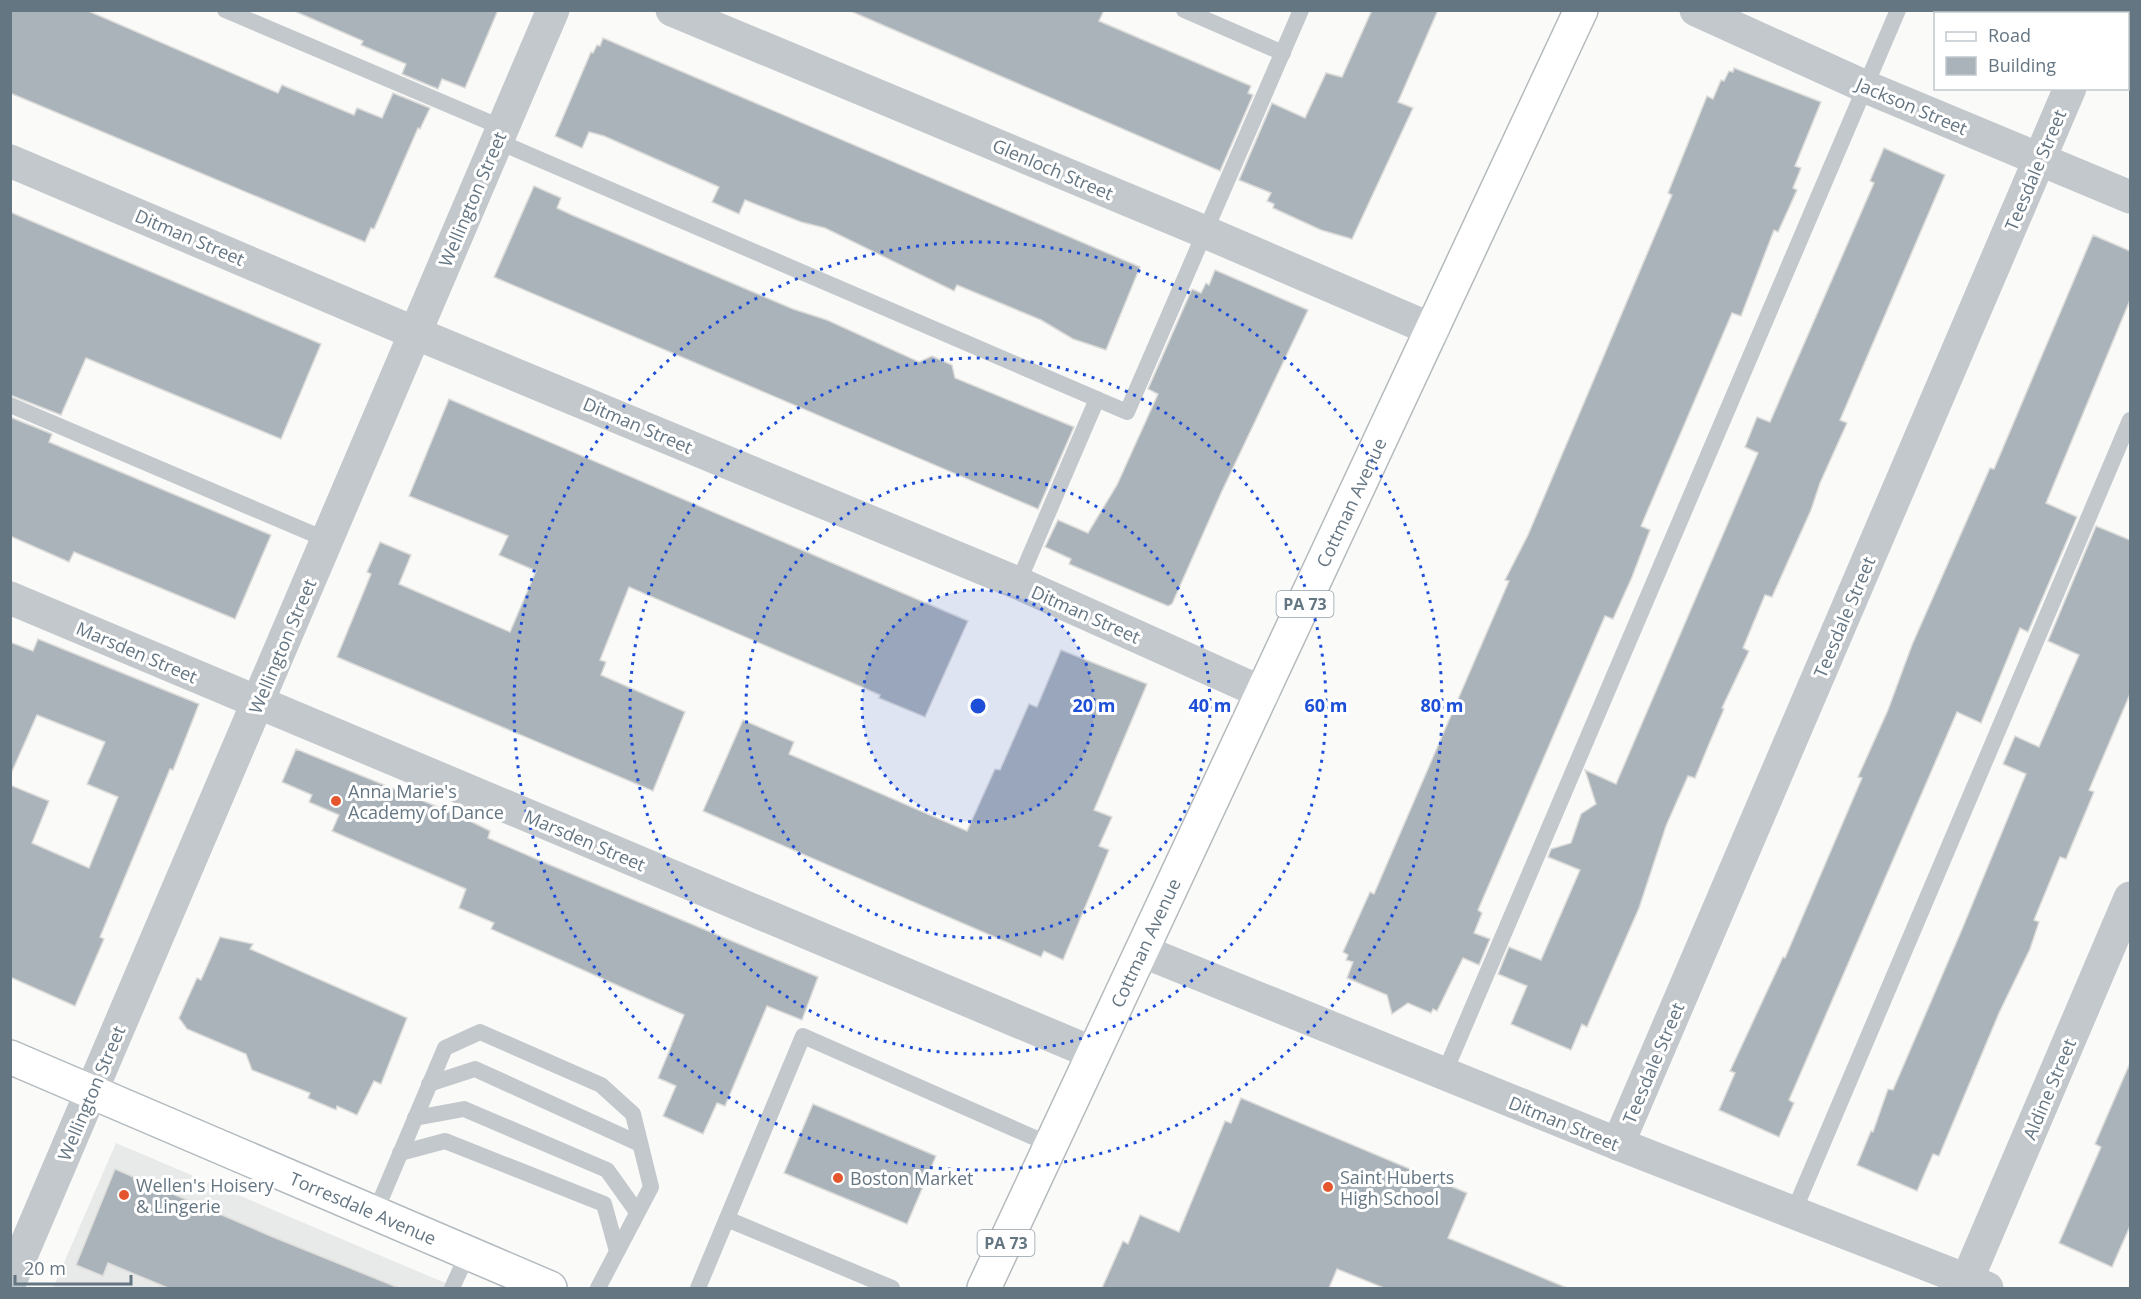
<svg xmlns="http://www.w3.org/2000/svg" width="2141" height="1299" font-family="'Open Sans',sans-serif">
	<style>
		.built { fill: #e8e9e9 }
		.building { fill: #aab3b9; stroke: #dcdcda; stroke-width: 1.5 }
		.lines { fill: none; stroke-linecap: round; stroke-linejoin: round }
		.secondary-casing { stroke: #b3babf; stroke-width: 36 }
		.primary-casing { stroke: #b5babe; stroke-width: 36 }
		.service { stroke: #c3c8cc; stroke-width: 16 }
		.minor { stroke: #c3c8cc; stroke-width: 33 }
		.secondary { stroke: #fff; stroke-width: 33 }
		.primary { stroke: #fff; stroke-width: 33 }
		.ring { fill: none; stroke: #1d4ed8; stroke-width: 3; stroke-dasharray: 3 6 }
		.poi-dot { fill: #e4572e; stroke: #fff; stroke-width: 2 }
		.labels { text-anchor: middle; dominant-baseline: central; stroke-width: 6; stroke-linejoin: round; paint-order: stroke }
		.shield { fill: #fff; stroke: #939fa8; stroke-width: 1.5 }
		.shield-label { font-size: 16px; font-weight: bold; fill: #657683 }
		.street-label { font-size: 18px; fill: #657683; stroke: #fff }
		.poi-label { font-size: 18px; fill: #657683; stroke: #fff; text-anchor: start }
		.centre { fill: #1d4ed8; stroke: #fff; stroke-width: 3 }
		.ring-label { font-size: 18px; text-anchor: middle; font-weight: bold; fill: #1d4ed8; stroke: #fff; stroke-width: 6; stroke-linejoin: round; paint-order: stroke }
	</style>
	<rect width="100%" height="100%" fill="#fafaf8"/>
	<polygon class="built" points="116,1143 457,1288 53,1288"/>
	<g class="building">
		<polygon points="10,10 86,10 278,93 282,85 354,115 357,108 382,118 393,93 430,108 420,129 418,128 374,229 371,228 365,242 10,93"/>
		<polygon points="292,10 498,10 465,88 442,79 438,89 402,74 406,64 361,45 363,41"/>
		<polygon points="848,10 1104,10 1099,21 1251,86 1248,93 1253,95 1220,171"/>
		<polygon points="1372,10 1438,10 1398,102 1413,108 1352,239 1321,230 1273,208 1274,204 1267,201 1271,193 1239,180 1272,103 1305,118 1326,73 1342,77"/>
		<polygon points="603,38 1140,267 1106,350 1073,339 1041,320 957,285 954,291 825,228 801,222 745,200 739,214 712,202 719,187 604,136 589,132 582,148 555,136 591,52 593,53 597,45 600,46"/>
		<polygon points="1734,68 1821,102 1795,166 1801,168 1793,188 1797,190 1778,232 1774,230 1741,316 1732,313 1641,526 1650,530 1632,577 1613,619 1605,616 1478,910 1482,913 1474,933 1490,939 1479,965 1463,958 1437,1011 1433,1009 1431,1013 1408,1003 1392,1014 1387,995 1347,978 1353,962 1346,960 1348,955 1343,952 1370,892 1374,894 1509,581 1505,580 1528,535 1672,195 1668,193 1707,96 1713,99 1721,80 1724,81 1729,71 1733,72"/>
		<polygon points="1884,148 1945,175 1840,420 1847,423 1820,483 1811,510 1772,597 1765,595 1743,648 1749,651 1722,708 1724,709 1709,744 1695,778 1688,776 1666,826 1639,908 1587,1027 1582,1024 1571,1050 1511,1024 1527,986 1498,974 1509,947 1541,960 1580,870 1548,857 1551,849 1571,843 1581,814 1596,804 1585,770 1616,784 1758,453 1745,447 1757,417 1770,422 1874,183 1870,181"/>
		<polygon points="534,186 561,198 557,208 572,215 793,309 827,320 919,362 932,356 952,365 955,378 1074,427 1038,509 494,277"/>
		<polygon points="10,212 321,344 281,439 86,358 61,415 10,395"/>
		<polygon points="2093,235 2130,251 2130,300 2046,503 2077,517 2028,632 2020,628 1981,723 1957,712 1789,1100 1794,1103 1779,1137 1719,1110 1735,1073 1730,1071 1783,957 1785,958 1862,778 1858,777 1888,710 1912,645 1990,468 1994,469"/>
		<polygon points="1215,270 1308,310 1222,491 1172,604 1168,606 1069,564 1071,559 1045,547 1058,520 1088,533 1117,485 1158,394 1148,389 1192,289 1201,293 1206,283 1209,285"/>
		<polygon points="449,399 968,621 925,717 879,698 880,695 848,681 629,587 600,660 606,662 601,675 685,712 653,791 337,657 371,574 367,572 380,542 411,555 399,584 510,632 536,571 499,555 508,536 409,496"/>
		<polygon points="10,417 52,434 49,442 271,535 235,619 74,552 69,562 10,536"/>
		<polygon points="2096,526 2130,540 2130,694 2089,790 2094,792 2066,859 2060,857 2034,920 2039,922 2030,949 1999,1013 1939,1156 1933,1154 1917,1191 1857,1165 1871,1131 1873,1132 1888,1089 1893,1090 1963,927 2026,774 2003,764 2015,736 2039,747 2079,655 2048,641"/>
		<polygon points="38,639 199,704 173,770 170,769 100,937 104,939 75,1006 10,977 10,785 49,801 32,843 89,868 118,797 87,784 105,742 37,715 10,776 10,642 33,651"/>
		<polygon points="1061,650 1147,684 1094,810 1112,817 1099,846 1109,850 1063,960 1044,951 1041,957 703,811 743,720 794,742 789,754 967,831 995,769 1000,770 1029,704 1037,707"/>
		<polygon points="296,749 460,816 490,831 488,838 543,862 818,977 802,1020 767,1006 725,1106 717,1103 703,1134 663,1116 676,1086 658,1078 684,1015 491,929 494,923 459,908 466,889 332,831 339,815 309,802 312,795 282,782"/>
		<polygon points="220,937 253,944 250,949 407,1018 381,1084 374,1081 357,1115 337,1106 336,1110 308,1098 310,1093 252,1070 246,1054 187,1029 179,1018 197,978 201,980"/>
		<polygon points="2130,1063 2130,1226 2112,1267 2059,1243 2101,1147 2095,1144"/>
		<polygon points="1241,1098 1467,1193 1448,1238 1567,1288 1384,1288 1337,1269 1329,1288 1102,1288 1123,1241 1128,1244 1140,1215 1179,1232 1225,1121 1231,1123"/>
		<polygon points="813,1104 936,1156 907,1224 784,1173"/>
		<polygon points="115,1169 273,1237 399,1288 168,1288 108,1263 103,1276 76,1265"/>
	</g>
	<g class="lines">
		<defs>
			<g id="secondary">
				<path id="s1" d="M10,1057L550,1288"/>
			</g>
			<g id="primary">
				<path id="s2" d="M984,1288L1581,10"/>
			</g>
		</defs>
		<use href="#secondary" class="secondary-casing"/>
		<use href="#primary" class="primary-casing"/>
		<g class="service">
			<polyline points="225,10 503,128"/>
			<polyline points="1184,10 1283,53"/>
			<polyline points="497,141 1127,412 1301,10"/>
			<polyline points="10,405 327,540"/>
			<polyline points="1018,583 1097,399"/>
			<polyline points="1444,1074 1898,10"/>
			<polyline points="429,1084 475,1069 640,1144"/>
			<polyline points="415,1118 464,1109 607,1170 637,1212"/>
			<polyline points="400,1153 445,1141 604,1204 617,1251"/>
			<polyline points="1794,1211 2130,420"/>
			<polyline points="375,1213 445,1048 480,1032 601,1085 633,1114 651,1187 598,1288"/>
			<polyline points="727,1219 892,1288"/>
			<polyline points="452,1288 468,1253"/>
			<polyline points="698,1288 803,1036 1051,1145"/>
		</g>
		<g class="minor">
			<polyline points="672,10 1205,232 1433,330"/>
			<polyline points="1696,10 1866,87 2130,197"/>
			<polyline points="2102,14 2103,10"/>
			<polyline points="10,161 415,333 1018,583 1263,693"/>
			<polyline points="10,598 1093,1053"/>
			<polyline points="1142,951 1618,1144 1987,1288"/>
			<polyline points="1618,1144 2070,88"/>
			<polyline points="1967,1280 2130,898"/>
			<polyline points="10,1282 553,10"/>
		</g>
		<use href="#secondary" class="secondary"/>
		<use href="#primary" class="primary"/>
	</g>
	<circle cx="978" cy="706" r="116" fill="#1d4ed8" fill-opacity=".12"/>
	<g class="ring">
		<circle cx="978" cy="706" r="116"/>
		<circle cx="978" cy="706" r="232"/>
		<circle cx="978" cy="706" r="348"/>
		<circle cx="978" cy="706" r="464"/>
	</g>
	<g class="poi-dot">
		<circle cx="336" cy="801" r="6"/>
		<circle cx="838" cy="1178" r="6"/>
		<circle cx="1328" cy="1187" r="6"/>
		<circle cx="124" cy="1195" r="6"/>
	</g>
	<g class="labels">
		<g class="shield">
			<rect x="1276.5" y="591" width="57" height="26" rx="4.5"/>
			<rect x="977.5" y="1230" width="57" height="26" rx="4.5"/>
		</g>
		<g class="shield-label">
			<text x="1305" y="604">PA 73</text>
			<text x="1006" y="1243">PA 73</text>
		</g>
		<g class="street-label">
			<text transform="translate(1912 106) rotate(23)">Jackson Street</text>
			<text transform="translate(1053 169) rotate(23)">Glenloch Street</text>
			<text transform="translate(2035 170) rotate(-67)">Teesdale Street</text>
			<text transform="translate(472 199) rotate(-67)">Wellington Street</text>
			<text transform="translate(190 237) rotate(23)">Ditman Street</text>
			<text transform="translate(638 425) rotate(23)">Ditman Street</text>
			<text stroke="none"><textPath href="#s2" startOffset="867">Cottman Avenue</textPath></text>
			<text transform="translate(1086 614) rotate(24)">Ditman Street</text>
			<text transform="translate(1844 617) rotate(-67)">Teesdale Street</text>
			<text transform="translate(282 646) rotate(-67)">Wellington Street</text>
			<text transform="translate(137 652) rotate(23)">Marsden Street</text>
			<text transform="translate(585 840) rotate(23)">Marsden Street</text>
			<text stroke="none"><textPath href="#s2" startOffset="381">Cottman Avenue</textPath></text>
			<text transform="translate(1653 1063) rotate(-67)">Teesdale Street</text>
			<text transform="translate(2049 1089) rotate(-67)">Aldine Street</text>
			<text transform="translate(91 1093) rotate(-67)">Wellington Street</text>
			<text transform="translate(1564 1123) rotate(22)">Ditman Street</text>
			<text stroke="none"><textPath href="#s1" startOffset="384">Torresdale Avenue</textPath></text>
		</g>
		<g class="poi-label">
			<text x="348" y="791">Anna Marie's<tspan x="348" dy="21">Academy of Dance</tspan></text>
			<text x="1340" y="1177">Saint Huberts<tspan x="1340" dy="21">High School</tspan></text>
			<text x="850" y="1178">Boston Market</text>
			<text x="136" y="1185">Wellen's Hoisery<tspan x="136" dy="21">&amp; Lingerie</tspan></text>
		</g>
	</g>
	<circle cx="978" cy="706" r="9" class="centre"/>
	<g class="ring-label">
		<text x="1094" y="712">20 m</text>
		<text x="1210" y="712">40 m</text>
		<text x="1326" y="712">60 m</text>
		<text x="1442" y="712">80 m</text>
	</g>
	<rect width="2141" height="1299" fill="none" stroke="#657683" stroke-width="24"/>
	<rect x="1934" y="12" width="195" height="78" fill="#ffffff" stroke="#c1c8cd" stroke-width="1.5"/>
	<rect x="1946" y="32" width="30" height="9" fill="#ffffff" stroke="#c1c8cd" stroke-width="1.5"/>
	<text x="1988" y="42" font-size="18" fill="#657683">Road</text>
	<rect x="1946" y="57" width="30" height="18" fill="#aab3b9" stroke="#c1c8cd" stroke-width="1.5"/>
	<text x="1988" y="72" font-size="18" fill="#657683">Building</text>
	<path d="M15 1275v9h116v-9" fill="none" stroke="#657683" stroke-width="3"/>
	<text x="24" y="1275" font-size="18" fill="#657683" stroke="#ffffff" stroke-width="4.5" paint-order="stroke">20 m</text>
</svg>
